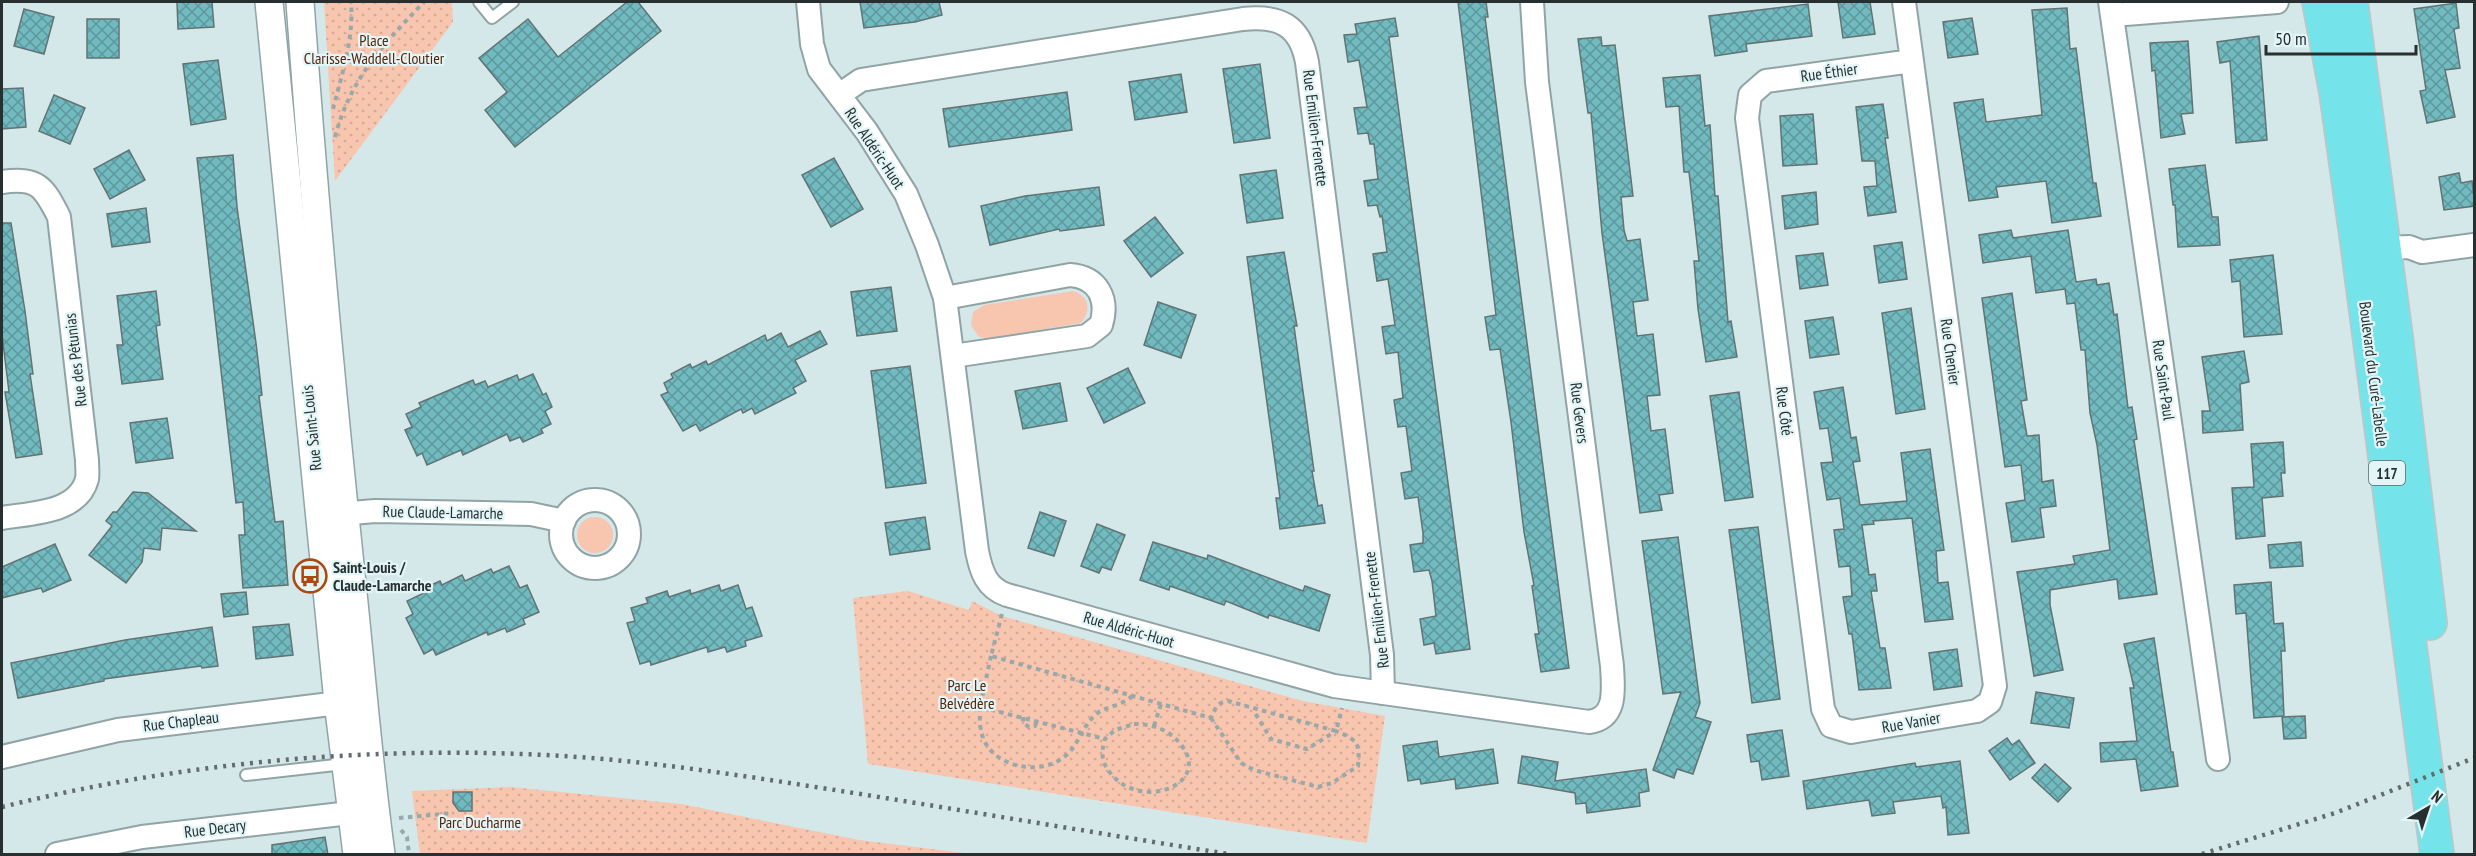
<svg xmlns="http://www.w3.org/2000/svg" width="2476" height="856" font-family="'PT Sans Narrow',sans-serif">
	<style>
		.grass { fill: #f8c5af }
		.park { fill: url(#park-dots) }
		.building { fill: url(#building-cross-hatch); stroke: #627374; stroke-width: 1.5 }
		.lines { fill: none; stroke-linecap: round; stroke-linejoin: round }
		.service-casing { stroke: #91a4a5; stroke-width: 14 }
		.minor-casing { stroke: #91a4a5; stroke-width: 26 }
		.tertiary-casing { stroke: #91a4a5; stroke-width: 30 }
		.primary-casing { stroke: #c3c5c5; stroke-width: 36 }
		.path { stroke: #99a8a9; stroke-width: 4; stroke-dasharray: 4.5 4.5; stroke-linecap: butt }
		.service { stroke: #fff; stroke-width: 10 }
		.minor { stroke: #fff; stroke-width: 22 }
		.tertiary { stroke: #fff; stroke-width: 27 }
		.primary { stroke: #75e3ea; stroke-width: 33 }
		.rail { stroke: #626c6d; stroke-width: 4.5; stroke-dasharray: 3 6; stroke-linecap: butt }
		.labels { text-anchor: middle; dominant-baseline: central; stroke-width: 4.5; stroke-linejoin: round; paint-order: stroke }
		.shield { fill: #e2f5f7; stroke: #606a6c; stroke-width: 1.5 }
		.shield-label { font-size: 15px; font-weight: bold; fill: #282f30 }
		.park-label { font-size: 16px; fill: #56240b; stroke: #e2f5f7 }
		.street-label { font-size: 16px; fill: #282f30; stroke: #e2f5f7 }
		.poi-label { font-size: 16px; font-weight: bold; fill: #282f30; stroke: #e2f5f7; text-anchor: start }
	</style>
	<defs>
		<pattern id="park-dots" width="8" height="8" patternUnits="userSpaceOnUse" patternTransform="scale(1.5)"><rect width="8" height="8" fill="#f8c5af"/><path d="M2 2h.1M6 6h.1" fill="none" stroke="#d5aa97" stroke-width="1.8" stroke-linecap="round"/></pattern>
		<pattern id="building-cross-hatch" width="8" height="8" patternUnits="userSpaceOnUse" patternTransform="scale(1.5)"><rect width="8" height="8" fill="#71babf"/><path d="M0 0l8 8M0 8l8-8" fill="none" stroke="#5d989c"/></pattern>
	</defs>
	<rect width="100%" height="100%" fill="#d5e8e9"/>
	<g class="grass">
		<path d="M1073,291C1089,296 1092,310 1081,323L987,339L978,336L971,325L973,312L984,305Z"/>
		<circle cx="595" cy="535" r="18"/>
	</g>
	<g class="park">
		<polygon points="324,2 452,2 453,22 335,181"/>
		<polygon points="908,591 969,610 972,601 1002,616 1303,701 1385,716 1367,843 868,764 853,598"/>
		<polygon points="511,787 681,804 859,840 972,854 420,854 412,791"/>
	</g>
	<g class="building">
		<polygon points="177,2 212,2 214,27 178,29"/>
		<polygon points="627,2 638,2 661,31 515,147 485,110 507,92 479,58 528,19 558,57"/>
		<polygon points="860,2 939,2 942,15 915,22 864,28"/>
		<polygon points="1458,2 1486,2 1488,17 1485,17 1569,668 1541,672 1535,634 1539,634 1532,586 1534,585 1524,532 1511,422 1500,349 1490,350 1485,317 1496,315"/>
		<polygon points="1838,2 1870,2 1875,34 1843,38"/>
		<polygon points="2456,3 2459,28 2454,29 2460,68 2445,70 2455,117 2427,123 2420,91 2426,90 2414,9"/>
		<polygon points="1808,4 1812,36 1746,44 1747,51 1715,56 1709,16"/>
		<polygon points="2067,8 2070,49 2076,48 2093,183 2096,183 2101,216 2052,223 2046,181 1996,187 1998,197 1969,201 1954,103 1983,99 1986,122 2042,115 2032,10"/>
		<polygon points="24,9 54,17 44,54 14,46"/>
		<polygon points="1395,18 1398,36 1389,37 1470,649 1436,654 1434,643 1424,645 1420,619 1436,616 1432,581 1429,570 1414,572 1410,545 1423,543 1423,533 1418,497 1405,499 1401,473 1412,471 1406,426 1398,427 1394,400 1403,398 1398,352 1386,354 1382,327 1395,325 1388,279 1377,281 1373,254 1387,252 1382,216 1380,217 1377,205 1368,206 1364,181 1378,179 1374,144 1370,144 1368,133 1358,134 1354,108 1367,107 1359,60 1348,62 1344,35 1357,34 1355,24"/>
		<polygon points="1972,18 1978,54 1948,58 1943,22"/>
		<rect x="87" y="19" width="32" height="39"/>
		<polygon points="2259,36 2267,140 2236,143 2230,61 2220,63 2217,42"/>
		<polygon points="1601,37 1602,46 1615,45 1633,196 1621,197 1624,230 1627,241 1640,239 1648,300 1633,302 1637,336 1653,334 1660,395 1647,396 1651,431 1665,429 1673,493 1659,495 1662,510 1640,513 1602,233 1591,113 1588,113 1578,39"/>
		<polygon points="2188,41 2193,113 2181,114 2185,134 2161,138 2155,70 2152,71 2150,43"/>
		<polygon points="218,60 226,119 191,125 183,64"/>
		<polygon points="1260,64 1270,138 1234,143 1223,69"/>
		<polygon points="1181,74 1187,112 1135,120 1129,82"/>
		<polygon points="1700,75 1705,126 1710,125 1715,196 1718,196 1728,322 1731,321 1737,357 1706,362 1698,309 1694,261 1699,261 1689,172 1684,172 1679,106 1666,107 1663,78"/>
		<polygon points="23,88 26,127 2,129 2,89"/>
		<polygon points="1067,92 1072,130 949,147 943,109"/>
		<polygon points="54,95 85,108 70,144 39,131"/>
		<polygon points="1883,104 1888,138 1885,138 1896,212 1868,216 1864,187 1877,186 1875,161 1862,161 1856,107"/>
		<polygon points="1813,114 1817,164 1783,166 1780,116"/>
		<polygon points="129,150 145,180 110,199 94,169"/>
		<polygon points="233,155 237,207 256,343 262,395 259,396 275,522 283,521 288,585 243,588 239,535 245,535 243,502 236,503 197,158"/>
		<polygon points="834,158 863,209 831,227 802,175"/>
		<polygon points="2205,165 2212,217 2218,217 2220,245 2178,247 2175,205 2173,205 2169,169"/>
		<polygon points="1276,170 1283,218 1247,223 1240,175"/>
		<polygon points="2459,173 2461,183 2472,181 2475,206 2444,210 2439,177"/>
		<polygon points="1099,187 1104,225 1060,231 1059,229 990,245 981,206 1025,196"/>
		<polygon points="1816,192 1818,224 1785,229 1782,196"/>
		<polygon points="146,208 150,242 112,247 107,214"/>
		<polygon points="1155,217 1183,253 1151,277 1124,241"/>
		<polygon points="2,223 11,223 25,311 33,374 30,374 42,454 16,458 5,392 9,392 2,335"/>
		<polygon points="2011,230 2013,238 2068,230 2076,282 2096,279 2097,285 2109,283 2114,315 2117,314 2128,408 2132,407 2137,439 2134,440 2157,594 2119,599 2117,579 2050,590 2050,605 2063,670 2034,676 2017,572 2075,564 2073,556 2110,550 2097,445 2090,413 2085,350 2081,350 2075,303 2067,304 2065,289 2036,293 2031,256 1983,263 1979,235"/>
		<polygon points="1902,242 1907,279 1879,283 1874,246"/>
		<polygon points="1284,252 1297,326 1294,326 1314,471 1312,471 1318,506 1322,505 1325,523 1280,529 1276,498 1280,498 1247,257"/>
		<polygon points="1823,253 1828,285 1800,289 1796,256"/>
		<polygon points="2273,255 2282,334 2244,337 2240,281 2232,282 2230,260"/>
		<polygon points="891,287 897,331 857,336 851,292"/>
		<polygon points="156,291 160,325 156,326 163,379 122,384 117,345 123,345 117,296"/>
		<polygon points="2012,293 2027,400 2021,401 2027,436 2039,435 2042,482 2053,480 2056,506 2040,508 2044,537 2012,542 2006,503 2025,500 2021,465 2005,467 1982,298"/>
		<polygon points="1158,302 1196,315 1181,358 1144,345"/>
		<polygon points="1911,308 1925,409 1896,414 1882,313"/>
		<polygon points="1833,317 1839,354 1810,358 1805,321"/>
		<polygon points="820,331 827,344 795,360 806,381 793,388 796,393 755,414 752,408 743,413 741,409 700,431 696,424 683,431 661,395 668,392 664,383 673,378 671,374 690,364 692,368 706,361 708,365 765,335 767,341 781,333 788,347"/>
		<polygon points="2244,351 2249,382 2240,384 2243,430 2203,433 2202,411 2210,411 2202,357"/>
		<polygon points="910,366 926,483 886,488 871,371"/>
		<polygon points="1128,368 1145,403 1104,423 1087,388"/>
		<polygon points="533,374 543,395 546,393 552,407 545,411 551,424 541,429 543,433 523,442 520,437 510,441 507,434 463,455 461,450 427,465 422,453 417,456 405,430 412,427 406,414 421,407 419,403 473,380 475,385 485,381 488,387 517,375 519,380"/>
		<polygon points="1060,383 1067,421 1023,429 1015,391"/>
		<polygon points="1843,387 1851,438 1856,437 1860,461 1853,462 1860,505 1907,501 1901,453 1930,449 1944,550 1936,551 1938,583 1948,582 1953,619 1925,622 1912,518 1873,521 1874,524 1862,525 1869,575 1875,574 1877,591 1871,591 1880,648 1885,648 1891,688 1859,690 1852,634 1849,634 1843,597 1852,596 1850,566 1839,567 1834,530 1844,529 1840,498 1827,500 1821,463 1833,462 1828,428 1820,429 1814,392"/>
		<polygon points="1739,392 1753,497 1725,501 1710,396"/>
		<polygon points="167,418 173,458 136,463 130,423"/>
		<polygon points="2283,442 2285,473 2281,473 2283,496 2262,498 2265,536 2236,539 2232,488 2254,487 2251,444"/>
		<polygon points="133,492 148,493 196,531 162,528 160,550 144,548 142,562 126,583 89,555 112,526 106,521 113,512 117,512"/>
		<polygon points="1040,512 1066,521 1054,556 1028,548"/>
		<polygon points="925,517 930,549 890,555 885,523"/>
		<polygon points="1097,524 1125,535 1111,570 1102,567 1099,573 1081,566"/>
		<polygon points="1758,527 1780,699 1752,703 1729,530"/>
		<polygon points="1678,537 1700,703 1695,717 1711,722 1693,774 1677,769 1674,778 1653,770 1681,692 1663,694 1642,541"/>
		<polygon points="1153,542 1207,559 1208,555 1303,591 1305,586 1330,595 1319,631 1269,615 1268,618 1226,601 1224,605 1170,586 1169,590 1140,580"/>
		<polygon points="2301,542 2303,566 2270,568 2268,545"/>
		<polygon points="55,544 71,580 43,592 41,588 2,598 2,567"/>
		<polygon points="509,566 520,588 527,585 539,612 523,619 525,624 507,632 505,628 488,635 487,632 436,655 433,649 424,654 406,618 413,614 407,601 424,593 422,589 440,581 442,585 462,575 465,581 491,569 493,573"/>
		<polygon points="2271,582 2274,624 2283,623 2285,651 2281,651 2284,716 2254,718 2246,613 2236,614 2234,585"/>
		<polygon points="719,585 721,591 738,585 746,609 752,607 762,636 745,641 746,646 727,652 725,647 708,652 707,647 651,665 650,661 640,664 627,623 635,621 631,608 648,603 646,598 667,591 669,597 690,590 691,594"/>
		<polygon points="246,592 248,614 224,617 221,594"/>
		<polygon points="289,624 293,655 256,659 253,627"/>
		<polygon points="212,627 218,666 202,668 201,666 104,679 104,681 18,698 11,663 125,640"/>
		<polygon points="2154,638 2171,752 2173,752 2178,786 2141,791 2136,759 2101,762 2100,743 2137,741 2130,688 2134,688 2124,644"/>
		<polygon points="1957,649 1962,686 1934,690 1929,653"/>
		<polygon points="2036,692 2074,698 2069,728 2031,723"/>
		<polygon points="2305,716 2306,738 2284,739 2282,717"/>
		<polygon points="1782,730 1789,776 1762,780 1759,761 1751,762 1747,735"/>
		<polygon points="2007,738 2012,745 2019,740 2035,763 2010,780 1989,751"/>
		<polygon points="1437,741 1439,757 1493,749 1498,783 1456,789 1455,779 1421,784 1420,779 1408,781 1403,746"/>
		<polygon points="1522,756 1558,762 1555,781 1646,769 1649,791 1639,793 1640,806 1587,813 1586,803 1576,804 1575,793 1518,783"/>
		<polygon points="1960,761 1969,833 1948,835 1946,807 1943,808 1941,796 1893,802 1895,813 1872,816 1869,800 1807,809 1803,781 1915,763 1916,767"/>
		<polygon points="2045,764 2071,788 2058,802 2032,778"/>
		<polygon points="453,792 472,792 472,811 459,811 453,803"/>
		<polygon points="325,837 328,855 272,855 272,845"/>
	</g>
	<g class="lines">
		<defs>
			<g id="service">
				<polyline points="479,2 492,18 513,2"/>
				<polyline points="246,775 344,764"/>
			</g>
			<g id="minor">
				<path d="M808,2L812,44L819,69L867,132L906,194L927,245L945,298L977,551C981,571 986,588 1007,595L1334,686L1589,722C1618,718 1613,688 1612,666L1537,82L1532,2"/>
				<polyline points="1904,2 1912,61 1995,686 1990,702 1977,711 1851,732 1831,726 1823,709 1747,118 1750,95 1766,81 1912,61"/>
				<polyline points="2110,2 2218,759"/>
				<polyline points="2113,15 2277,2"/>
				<path d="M839,95L861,80L1243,19C1279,15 1300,25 1307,62L1382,655L1383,693"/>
				<path d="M2,182C38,177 44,187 59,217L87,460C87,466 88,474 87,479C78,514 29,513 2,518"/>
				<polyline points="2384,248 2409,247 2422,252 2474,245"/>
				<path d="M945,298L1070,275C1098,277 1109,299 1101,325L1087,336L953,356"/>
				<circle cx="595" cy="534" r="34"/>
				<polyline points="328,515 375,511 531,514 564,521"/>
				<polyline points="2,757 118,730 355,701"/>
				<polyline points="57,854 142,837 367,811"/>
			</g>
			<g id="tertiary">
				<polyline points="269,2 338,702 357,854"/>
				<path d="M300,2C314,199 332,396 353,593C362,680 369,768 381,854"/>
			</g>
			<g id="primary">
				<polyline points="2319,2 2336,92 2357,242 2437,854"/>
				<polyline points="2351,2 2396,337 2430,623"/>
			</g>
		</defs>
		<use href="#service" class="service-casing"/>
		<use href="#minor" class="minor-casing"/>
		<use href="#tertiary" class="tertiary-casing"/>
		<use href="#primary" class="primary-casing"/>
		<g class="path">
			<path d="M333,109C342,74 354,38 351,2"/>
			<path d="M335,137C351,77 383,45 424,2"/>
			<path d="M1002,614L991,656L1211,718C1215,709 1217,702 1228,701L1336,731L1342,708"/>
			<polyline points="991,656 980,707 1105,739"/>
			<path d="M980,707C979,726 980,743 997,756C1019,772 1054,772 1072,749C1081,737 1086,721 1099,712C1109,706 1123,705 1132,696"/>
			<polyline points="1023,717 1023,723 1029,727 1035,726 1037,721"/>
			<path d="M1211,718L1241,763L1254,770L1318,787L1332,783L1358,766C1360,743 1358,740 1336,731L1307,749L1271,739L1255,713V708"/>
			<path d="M1134,724C1154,724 1170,730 1182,746C1210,783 1146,810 1114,777C1102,765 1100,755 1105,739L1115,730Z"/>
			<polyline points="1154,726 1161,704"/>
			<polyline points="399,818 453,813"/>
			<polyline points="401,830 407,837 409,854"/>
		</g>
		<use href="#service" class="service"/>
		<use href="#minor" class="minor"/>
		<use href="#tertiary" class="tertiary"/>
		<use href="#primary" class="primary"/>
		<g class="rail">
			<path d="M2,807C179,763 362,746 545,755C648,760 751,777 854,793C979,813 1103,834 1228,854"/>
			<polyline points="2202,854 2335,813 2474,758"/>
		</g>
	</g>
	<defs>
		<symbol id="bus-ring" viewBox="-11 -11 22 22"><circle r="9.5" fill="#e2f5f7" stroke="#ac4911" stroke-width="1.5"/><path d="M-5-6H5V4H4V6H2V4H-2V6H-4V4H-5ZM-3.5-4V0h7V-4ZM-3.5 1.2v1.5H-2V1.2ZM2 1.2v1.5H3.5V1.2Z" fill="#ac4911"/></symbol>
	</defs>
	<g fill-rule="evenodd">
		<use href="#bus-ring" x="291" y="557" width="38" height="38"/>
	</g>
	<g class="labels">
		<rect class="shield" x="2369" y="461" width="36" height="24" rx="4.5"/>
		<g class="shield-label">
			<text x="2387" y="473">117</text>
		</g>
		<g class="park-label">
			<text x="374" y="40">Place<tspan x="374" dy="18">Clarisse-Waddell-Cloutier</tspan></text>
			<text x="967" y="685">Parc Le<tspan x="967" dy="18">Belvédère</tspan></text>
			<text x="480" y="822">Parc Ducharme</text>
		</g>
		<g class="street-label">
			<text transform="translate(1829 72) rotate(-8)">Rue Éthier</text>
			<text transform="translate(1316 128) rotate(83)">Rue Emilien-Frenette</text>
			<text transform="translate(875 148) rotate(56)">Rue Aldéric-Huot</text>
			<text transform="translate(1951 352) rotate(82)">Rue Chenier</text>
			<text transform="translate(75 360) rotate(-97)">Rue des Pétunias</text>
			<text transform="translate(2374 374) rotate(83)">Boulevard du Curé-Labelle</text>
			<text transform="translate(2164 380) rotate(82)">Rue Saint-Paul</text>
			<text transform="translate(1785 411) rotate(83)">Rue Côté</text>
			<text transform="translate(1580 413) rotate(83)">Rue Gevers</text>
			<text transform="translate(311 428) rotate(-96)">Rue Saint-Louis</text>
			<text transform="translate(443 512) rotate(1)">Rue Claude-Lamarche</text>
			<text transform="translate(1376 610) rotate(-97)">Rue Emilien-Frenette</text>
			<text transform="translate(1129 629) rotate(16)">Rue Aldéric-Huot</text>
			<text transform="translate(181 721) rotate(-7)">Rue Chapleau</text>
			<text transform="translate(1911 722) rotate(-10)">Rue Vanier</text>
			<text transform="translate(215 828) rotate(-7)">Rue Decary</text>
		</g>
		<g class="poi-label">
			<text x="333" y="567">Saint-Louis /<tspan x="333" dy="18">Claude-Lamarche</tspan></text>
		</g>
	</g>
	<rect width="2476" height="856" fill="none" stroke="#282f30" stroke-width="6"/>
	<g transform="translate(2428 808) rotate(39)" stroke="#e2f5f7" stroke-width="4.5" paint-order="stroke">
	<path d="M0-4.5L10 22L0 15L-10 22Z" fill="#282f30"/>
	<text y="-9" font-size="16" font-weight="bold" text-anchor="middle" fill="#282f30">N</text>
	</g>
	<path d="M2266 45v9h150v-9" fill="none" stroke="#282f30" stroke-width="3"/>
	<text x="2275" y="45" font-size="18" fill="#282f30" stroke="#e2f5f7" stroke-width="4.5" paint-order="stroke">50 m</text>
</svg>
